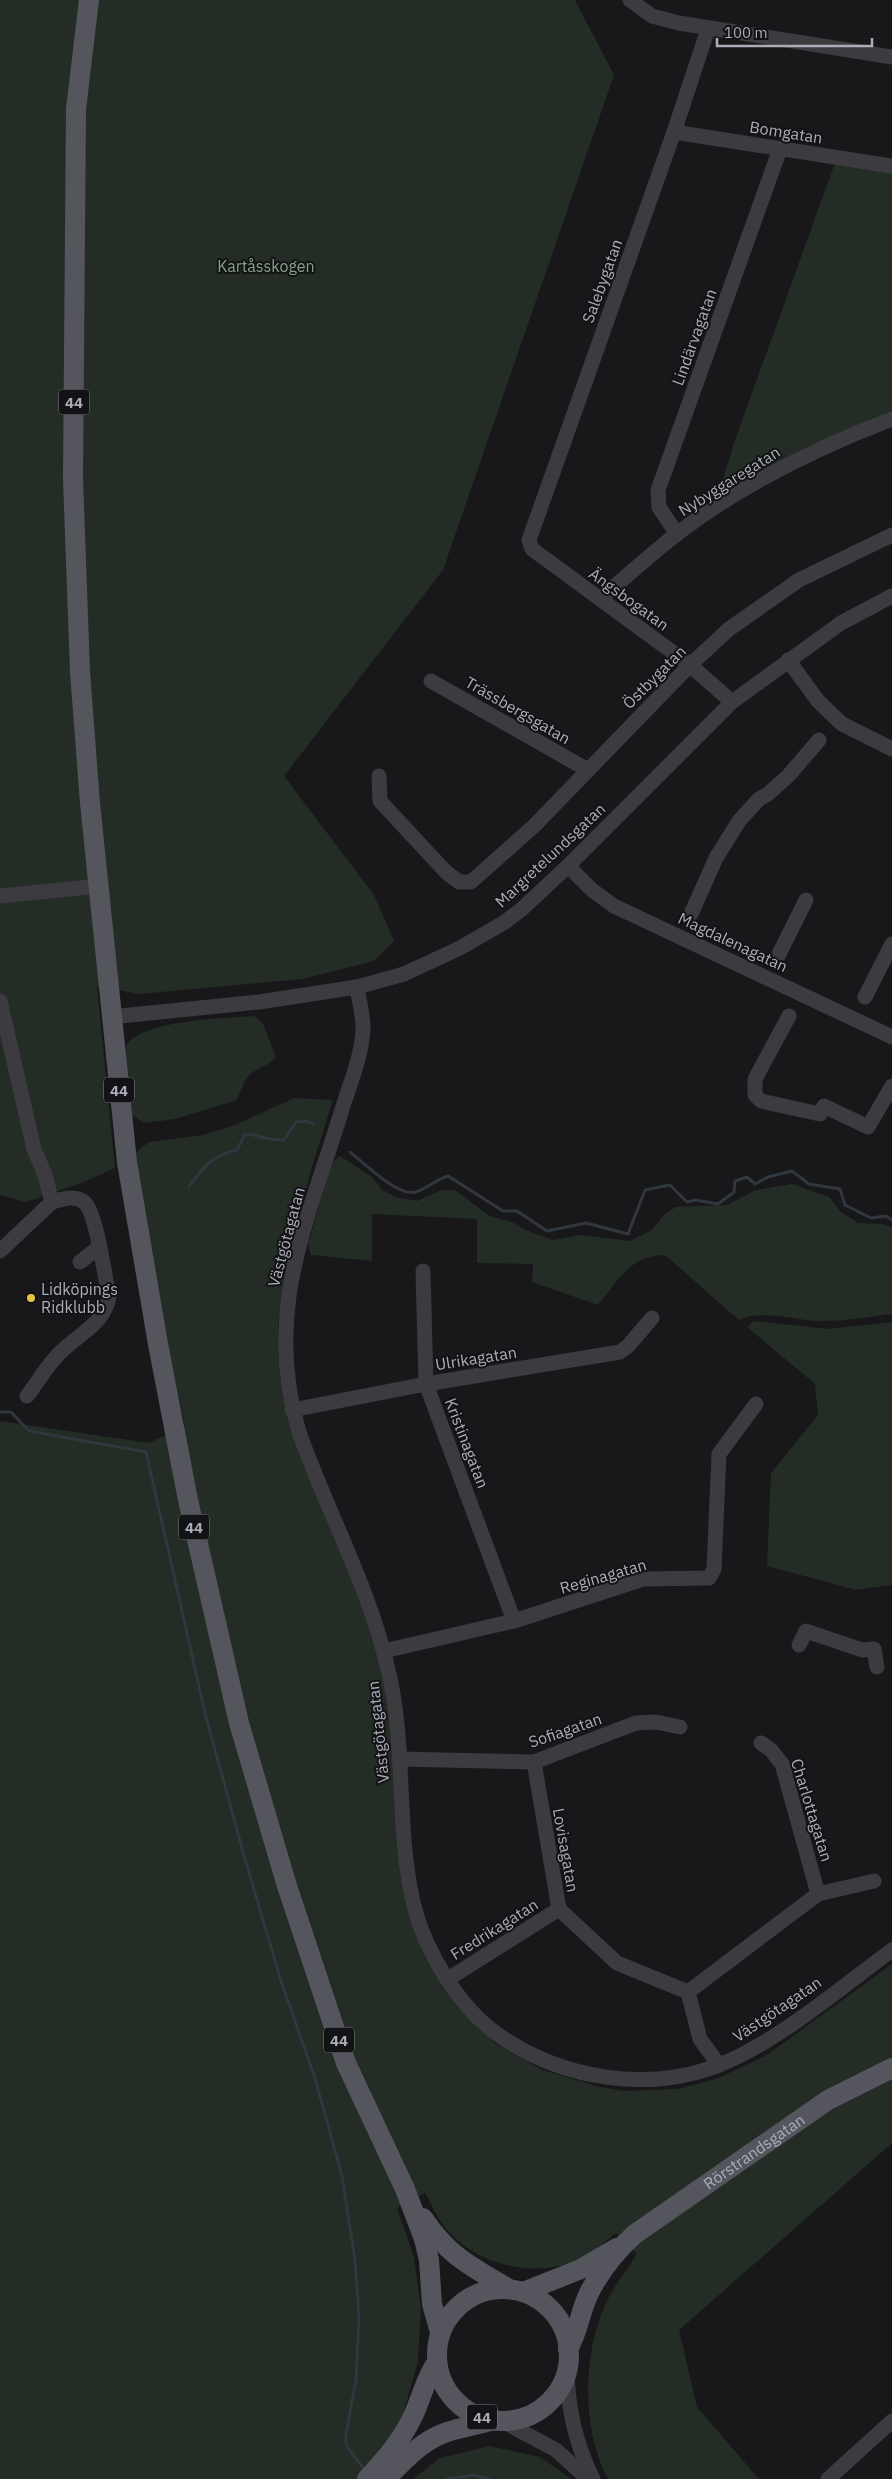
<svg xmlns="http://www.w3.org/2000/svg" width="892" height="2479" font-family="'IBM Plex Sans',sans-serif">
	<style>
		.green { fill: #242c26 }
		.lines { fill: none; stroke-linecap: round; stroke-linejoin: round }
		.stream { stroke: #30373f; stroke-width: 3 }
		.minor { stroke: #3b3b40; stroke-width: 15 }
		.major { stroke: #55565d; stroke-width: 20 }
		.poi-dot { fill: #e7c542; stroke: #131315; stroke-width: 2 }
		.labels { text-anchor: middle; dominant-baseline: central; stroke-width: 4; stroke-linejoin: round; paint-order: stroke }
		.shield { fill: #131315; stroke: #7d7f88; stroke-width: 1 }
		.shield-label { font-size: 15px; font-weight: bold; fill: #abadb9 }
		.street-label { font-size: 16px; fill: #abadb9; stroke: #131315 }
		.park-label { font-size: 16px; fill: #83a289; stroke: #131315 }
		.poi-label { font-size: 16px; fill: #abadb9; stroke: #131315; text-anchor: start }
	</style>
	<rect width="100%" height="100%" fill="#18181a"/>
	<g class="green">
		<polygon points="0,0 575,0 614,75 443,570 284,776 374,895 394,941 374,961 302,979 139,994 97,986 115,1168 84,1182 26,1202 0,1195"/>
		<polygon points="835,163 892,172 892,412 742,483 731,484 723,479 734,443"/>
		<path d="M255,1016L263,1024L276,1057C267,1066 263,1066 253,1072C244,1078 241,1091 237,1100L175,1119L144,1123L130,1114C128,1098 119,1059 127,1045C141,1020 226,1018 255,1016Z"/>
		<path d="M294,1098L333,1100L311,1170L283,1287L278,1323L281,1382L379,1654L389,1705L403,1879L458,2007L495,2043L542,2070L600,2087L623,2091L677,2089L716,2079L767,2055L892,1964V2143L679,2330L697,2407L759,2479H608C580,2427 582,2345 611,2293C619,2279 629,2267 637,2254L616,2233C606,2241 597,2250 586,2256C541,2281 475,2267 444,2226C436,2216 431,2203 425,2193L397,2208L414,2257L421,2309L418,2361L404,2411L380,2457L357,2479H0V1421L149,1443L185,1426L157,1297L135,1153L149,1142L203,1135L235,1125Z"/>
		<path d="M340,1156L372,1177L383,1191L396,1197L417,1201L442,1190H455L490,1216L512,1222L530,1232L553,1240L581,1235L630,1241L652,1230L665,1214L676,1207L727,1205L756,1190L792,1184L829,1197L840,1211L858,1223L883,1224L892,1228V1315L889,1314C866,1318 843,1321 819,1321C794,1320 761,1309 739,1320L665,1255C629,1256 620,1279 598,1305L532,1282L533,1264L477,1263V1219L372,1214V1261L311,1255L308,1244L332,1163Z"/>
		<polygon points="754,1321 828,1329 892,1322 892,1585 856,1590 767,1566 771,1473 818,1415 815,1384 747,1327"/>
		<polygon points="490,2446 540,2457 571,2479 413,2479 440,2458"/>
	</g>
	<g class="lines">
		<g class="stream">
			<path d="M350,1152C364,1163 398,1197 416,1192C427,1188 436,1180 448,1176L503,1211H517L547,1231L586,1223L628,1234L645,1190L670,1185L687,1202L695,1200L718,1204L734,1192L735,1181L747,1177L755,1184L768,1177L792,1171L809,1184L840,1189L845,1205L871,1218L886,1216L892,1220"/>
			<path d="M189,1186C204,1167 212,1155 237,1150L245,1134C259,1135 270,1141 284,1140L296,1122L305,1121L314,1124"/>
			<polyline points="0,1412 11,1412 29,1431 146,1452 206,1717 245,1859 281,1981 315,2078 342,2176 355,2260 359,2316 356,2379 346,2435 346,2445 366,2472"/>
			<polyline points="447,2479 474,2475 489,2479"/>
		</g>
		<g class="minor">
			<polyline points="630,0 652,16 679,23 892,57"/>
			<polyline points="708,29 674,132 529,540 532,549 690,665 732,702"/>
			<polyline points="674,132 892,166"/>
			<polyline points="677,534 659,507 658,490 780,149"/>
			<path d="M600,599C626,577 651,554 678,533C743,484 816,448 892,419"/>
			<polyline points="788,660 818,701 842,724 892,749"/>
			<polyline points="431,681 588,770"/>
			<polyline points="379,776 380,801 446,872 459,882 471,882 534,826 690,665 729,629 799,580 892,535"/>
			<polyline points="568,866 592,890 614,906 892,1037"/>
			<polyline points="0,896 99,886"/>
			<polyline points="691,914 716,858 739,821 759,799 768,794 789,775 819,740"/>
			<polyline points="778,956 806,900"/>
			<path d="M357,987C359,1000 363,1014 363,1028C362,1058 348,1088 340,1116C305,1228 264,1313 299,1432C328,1514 372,1592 390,1678C406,1753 396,1832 414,1906C426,1953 460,2009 500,2036C562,2079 648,2093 719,2065C778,2042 840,1988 892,1950"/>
			<polyline points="865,997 892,944"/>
			<polyline points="0,1001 34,1149 45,1175 52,1202 0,1251"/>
			<polyline points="789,1016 755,1079 755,1095 761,1101 820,1114 824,1106 868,1127 892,1086"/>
			<polyline points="110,1017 259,1002 357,987 404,974 460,948 505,922 523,908 568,866 732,702 841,623 892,596"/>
			<polyline points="80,1262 98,1248"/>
			<polyline points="423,1271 426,1384 514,1621"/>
			<path d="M27,1396C37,1383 45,1369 56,1357C74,1336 104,1326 109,1297C105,1278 97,1215 85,1203C76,1194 62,1199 52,1202"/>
			<polyline points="292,1410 426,1384 620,1352 628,1346 652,1318"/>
			<polyline points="799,1645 806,1631 862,1650 874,1649 877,1667"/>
			<polyline points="384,1651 514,1621 643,1579 709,1578 714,1569 719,1454 756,1404"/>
			<polyline points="761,1743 771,1750 782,1764 818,1894"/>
			<polyline points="399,1759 534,1762 636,1723 656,1722 680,1727"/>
			<polyline points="534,1762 559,1909 617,1963 688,1992 818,1894 874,1881"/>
			<polyline points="448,1979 559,1909"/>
			<polyline points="688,1992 700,2039 719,2065"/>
			<path d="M567,2366C567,2407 575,2443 593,2479"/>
			<polyline points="502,2421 556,2450 588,2479"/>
			<polyline points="828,2479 892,2421"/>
		</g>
		<g class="major">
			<polyline points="89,0 76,109 73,479 80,672 90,803 127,1162 158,1344 188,1500 239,1723 287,1886 346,2063 405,2189 424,2239 429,2260 432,2304 440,2332"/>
			<path d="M423,2218C448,2256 471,2266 509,2289"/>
			<circle cx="503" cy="2355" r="66"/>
			<polyline points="523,2292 581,2269 617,2248"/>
			<path id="s1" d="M568,2349C579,2331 580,2310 590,2291C601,2270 618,2249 635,2234L828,2100L892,2068"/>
			<path d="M388,2477C405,2459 423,2440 447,2432C462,2427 478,2425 493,2420"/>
			<path d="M367,2479C386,2459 401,2441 413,2416C422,2397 425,2379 437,2362"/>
		</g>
	</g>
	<circle class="poi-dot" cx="31" cy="1298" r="5"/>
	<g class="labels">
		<g class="shield">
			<rect x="59" y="389.5" width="30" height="25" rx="4"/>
			<rect x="104" y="1077.5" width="30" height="25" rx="4"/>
			<rect x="179" y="1514.5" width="30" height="25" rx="4"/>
			<rect x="324" y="2027.5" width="30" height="25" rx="4"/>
			<rect x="467" y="2404.5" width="30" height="25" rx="4"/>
		</g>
		<g class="shield-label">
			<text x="74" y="402">44</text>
			<text x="119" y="1090">44</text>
			<text x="194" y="1527">44</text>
			<text x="339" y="2040">44</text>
			<text x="482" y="2417">44</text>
		</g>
		<g class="street-label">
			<text transform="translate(786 132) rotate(9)">Bomgatan</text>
			<text transform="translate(602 281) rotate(-70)">Salebygatan</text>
			<text transform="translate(694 337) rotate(-70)">Lindärvagatan</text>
			<text transform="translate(729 481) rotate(-32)">Nybyggaregatan</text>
			<text transform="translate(629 599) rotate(36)">Ängsbogatan</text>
			<text transform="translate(654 677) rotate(-45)">Östbygatan</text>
			<text transform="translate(518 710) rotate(30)">Trässbergsgatan</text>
			<text transform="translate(550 855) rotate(-43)">Margretelundsgatan</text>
			<text transform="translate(733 942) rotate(25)">Magdalenagatan</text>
			<text transform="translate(286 1237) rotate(-75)">Västgötagatan</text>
			<text transform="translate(476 1358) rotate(-9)">Ulrikagatan</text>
			<text transform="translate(467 1443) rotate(69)">Kristinagatan</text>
			<text transform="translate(603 1576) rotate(-16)">Reginagatan</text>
			<text transform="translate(565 1730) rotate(-19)">Sofiagatan</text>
			<text transform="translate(378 1732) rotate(-96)">Västgötagatan</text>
			<text transform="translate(812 1810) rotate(73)">Charlottagatan</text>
			<text transform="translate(566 1850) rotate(80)">Lovisagatan</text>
			<text transform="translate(494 1929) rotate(-32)">Fredrikagatan</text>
			<text transform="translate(777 2009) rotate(-34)">Västgötagatan</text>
			<text stroke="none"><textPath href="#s1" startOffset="280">Rörstrandsgatan</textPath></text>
		</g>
		<g class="park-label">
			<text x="266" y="266">Kartåsskogen</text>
		</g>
		<g class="poi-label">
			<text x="41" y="1289">Lidköpings<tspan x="41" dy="18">Ridklubb</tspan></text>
		</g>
	</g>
	<path d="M717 38v8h155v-8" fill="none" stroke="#abadb9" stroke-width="2.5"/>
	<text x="724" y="38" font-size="15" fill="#abadb9" stroke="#131315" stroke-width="4" paint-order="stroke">100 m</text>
</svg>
